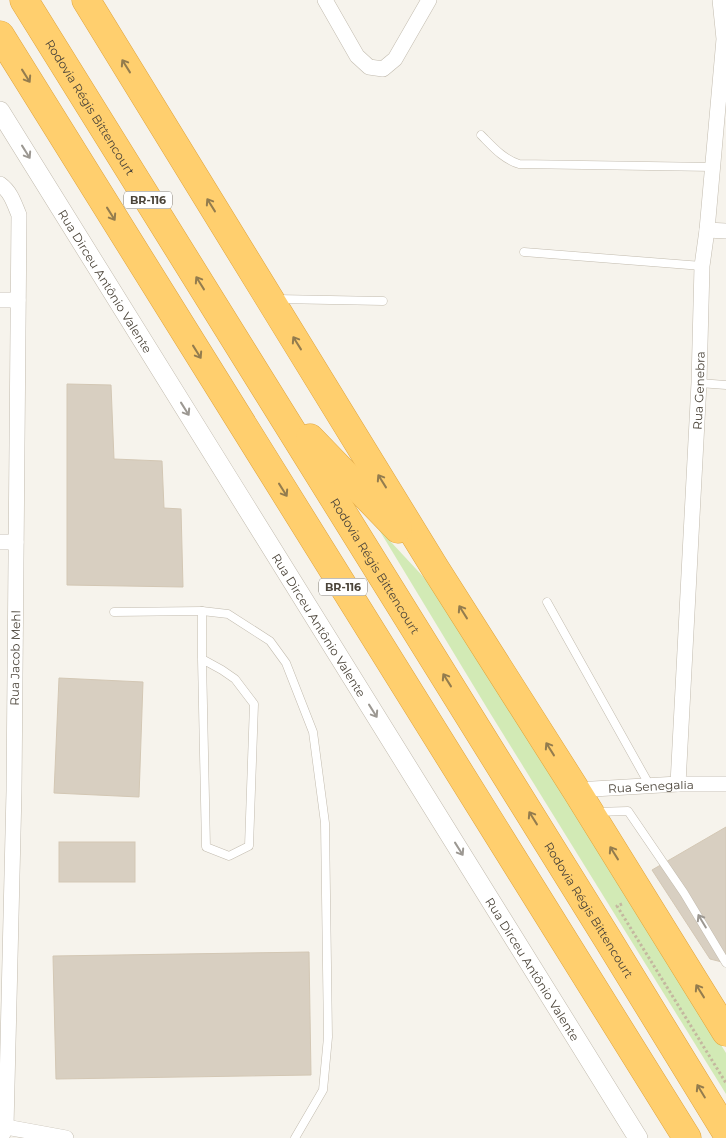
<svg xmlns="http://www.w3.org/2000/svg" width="726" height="1138" font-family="Montserrat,sans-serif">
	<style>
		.green { fill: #d2eab5 }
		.building { fill: #d8cfc1; stroke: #d3c7b4 }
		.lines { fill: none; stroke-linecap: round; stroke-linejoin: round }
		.service-casing { stroke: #c2bbae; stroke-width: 9 }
		.minor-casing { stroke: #c2bbae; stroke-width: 16 }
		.tertiary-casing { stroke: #c2bbae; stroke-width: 20 }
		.motorway-casing { stroke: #e0a43c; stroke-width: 29 }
		.path { stroke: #c4b79f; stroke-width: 3; stroke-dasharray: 2.5 2.5; stroke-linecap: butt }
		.service { stroke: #fff; stroke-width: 8 }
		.minor { stroke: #fff; stroke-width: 15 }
		.tertiary { stroke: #fff; stroke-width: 19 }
		.motorway { stroke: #ffcf6e; stroke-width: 28 }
		.oneway { stroke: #937c4e }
		.oneway2 { stroke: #9c9892 }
		.labels { text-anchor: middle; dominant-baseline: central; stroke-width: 5; stroke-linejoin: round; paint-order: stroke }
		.shield { fill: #fff; stroke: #817c74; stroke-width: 1 }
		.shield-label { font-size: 11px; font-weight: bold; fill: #4b4439 }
		.street-label { font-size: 12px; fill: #4b4439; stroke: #fff }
	</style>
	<rect width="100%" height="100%" fill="#f6f3ec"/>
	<polygon class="green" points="378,528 443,598 726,1053 726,1094 487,708"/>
	<g class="building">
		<polygon points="67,384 111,385 114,459 162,461 164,508 181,509 183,587 67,585"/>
		<polygon points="59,678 143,682 139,797 54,793"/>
		<polygon points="726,827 726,963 710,959 652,870"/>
		<rect x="59" y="842" width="76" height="40"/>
		<polygon points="309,952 311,1075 56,1079 53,956"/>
	</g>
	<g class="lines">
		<defs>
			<g id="service">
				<path d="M481,135C493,147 503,159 519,164L713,167"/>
				<polyline points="524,252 702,266"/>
				<polyline points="277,299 383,301"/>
				<polyline points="699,383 726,385"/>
				<polyline points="547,602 650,786"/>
				<polyline points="114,612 202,611 228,614 270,641 286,663 313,732 325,823 328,1037 323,1090 295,1138"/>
				<polyline points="202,659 222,670 235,679 254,704 249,846 229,856 206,847 202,659 202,611"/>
				<polyline points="595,812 628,811 684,893 726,963"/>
			</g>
			<g id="minor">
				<polyline points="325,0 357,56 369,67 383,69 395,59 429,0"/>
				<path d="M0,184C11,192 14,203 19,215L14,791L6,1127L1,1138"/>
				<polyline points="707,230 726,231"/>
				<polyline points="0,300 18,300"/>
				<polyline points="0,542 16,542"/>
				<path id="s1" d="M678,784L699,383L702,266L707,230L724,39L720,0"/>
				<path id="s2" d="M576,790L678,784H726"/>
				<polyline points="6,1127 66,1138"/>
			</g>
			<g id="tertiary">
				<path id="s3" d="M0,111L638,1138"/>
			</g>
			<g id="motorway">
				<path id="s4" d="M24,0L607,938L726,1132"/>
				<polyline points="86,0 435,568 576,790 726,1032"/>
				<polyline points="0,35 687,1138"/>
				<polyline points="310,438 398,529"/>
			</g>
		</defs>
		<use href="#service" class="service-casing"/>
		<use href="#minor" class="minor-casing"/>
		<use href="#tertiary" class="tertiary-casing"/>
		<use href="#motorway" class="motorway-casing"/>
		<polyline class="path" points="622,904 617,906 726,1083"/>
		<use href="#service" class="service"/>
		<use href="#minor" class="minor"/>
		<use href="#tertiary" class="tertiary"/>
		<use href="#motorway" class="motorway"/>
	</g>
	<defs><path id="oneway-shaft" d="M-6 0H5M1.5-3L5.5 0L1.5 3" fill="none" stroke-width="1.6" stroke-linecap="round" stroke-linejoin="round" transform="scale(1.25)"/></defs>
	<g class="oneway">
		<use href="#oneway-shaft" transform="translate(126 66) rotate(-122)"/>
		<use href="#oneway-shaft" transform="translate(26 76) rotate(58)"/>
		<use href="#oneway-shaft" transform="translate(211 205) rotate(-122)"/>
		<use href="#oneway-shaft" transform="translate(111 214) rotate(58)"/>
		<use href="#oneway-shaft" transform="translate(200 283) rotate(-122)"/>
		<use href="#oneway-shaft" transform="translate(297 343) rotate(-122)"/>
		<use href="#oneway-shaft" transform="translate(197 352) rotate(58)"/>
		<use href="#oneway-shaft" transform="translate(382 481) rotate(-122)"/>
		<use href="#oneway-shaft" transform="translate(283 490) rotate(58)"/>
		<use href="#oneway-shaft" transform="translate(463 612) rotate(-122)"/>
		<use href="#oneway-shaft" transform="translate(447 680) rotate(-122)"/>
		<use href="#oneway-shaft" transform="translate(550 749) rotate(-122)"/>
		<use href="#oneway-shaft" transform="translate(533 818) rotate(-122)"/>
		<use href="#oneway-shaft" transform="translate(614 853) rotate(-122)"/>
		<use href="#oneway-shaft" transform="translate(700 991) rotate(-122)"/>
		<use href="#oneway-shaft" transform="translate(701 1091) rotate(-121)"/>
	</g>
	<g class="oneway2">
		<use href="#oneway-shaft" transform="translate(26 152) rotate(58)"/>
		<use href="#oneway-shaft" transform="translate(185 409) rotate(58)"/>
		<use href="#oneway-shaft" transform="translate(373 711) rotate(58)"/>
		<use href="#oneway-shaft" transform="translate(459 849) rotate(58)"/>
		<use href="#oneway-shaft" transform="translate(702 921) rotate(-121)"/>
	</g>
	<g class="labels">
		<g class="shield">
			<rect x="124" y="191.5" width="48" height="17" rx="4"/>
			<rect x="319" y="578.5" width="48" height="17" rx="4"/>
		</g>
		<g class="shield-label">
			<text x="148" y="200">BR-116</text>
			<text x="343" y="587">BR-116</text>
		</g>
		<g class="street-label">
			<text stroke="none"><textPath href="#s4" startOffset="126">Rodovia Régis Bittencourt</textPath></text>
			<text stroke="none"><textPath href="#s3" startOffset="200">Rua Dirceu Antônio Valente</textPath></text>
			<text stroke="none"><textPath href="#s1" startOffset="394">Rua Genebra</textPath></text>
			<text stroke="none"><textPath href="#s4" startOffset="666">Rodovia Régis Bittencourt</textPath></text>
			<text stroke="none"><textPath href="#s3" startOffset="605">Rua Dirceu Antônio Valente</textPath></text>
			<text transform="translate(15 658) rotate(-89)">Rua Jacob Mehl</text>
			<text stroke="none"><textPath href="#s2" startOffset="75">Rua Senegalia</textPath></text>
			<text stroke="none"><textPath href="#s4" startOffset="1071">Rodovia Régis Bittencourt</textPath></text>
			<text stroke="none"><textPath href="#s3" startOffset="1010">Rua Dirceu Antônio Valente</textPath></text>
		</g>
	</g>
</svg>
